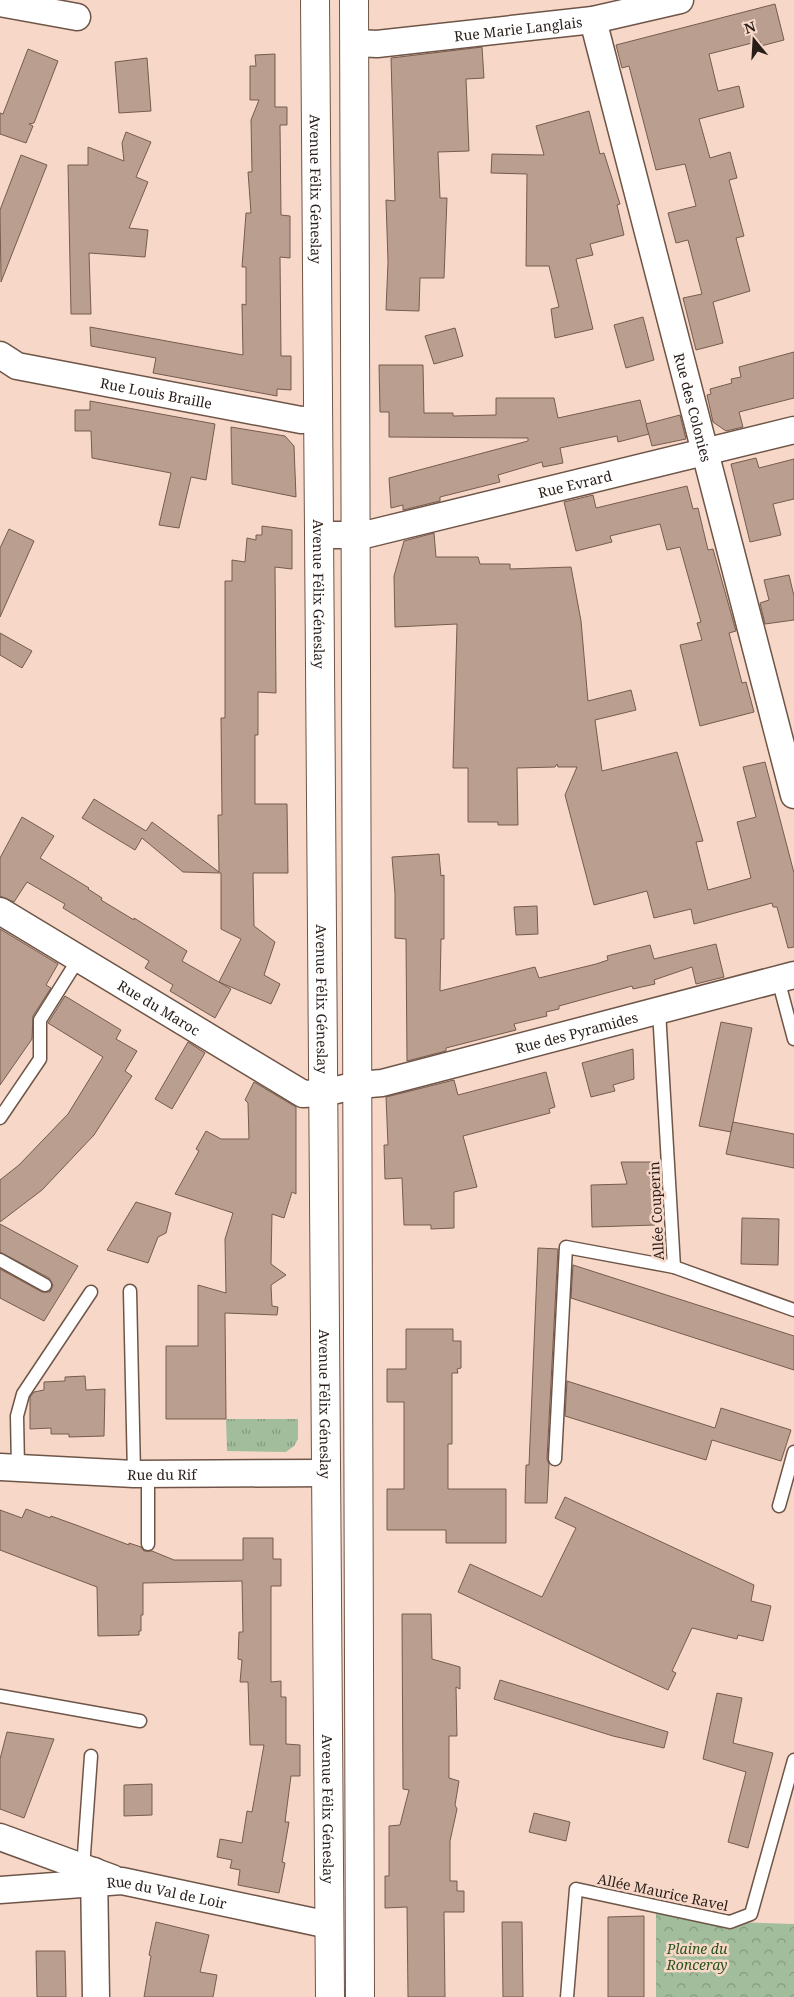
<svg xmlns="http://www.w3.org/2000/svg" width="794" height="1997" font-family="'Noto Serif',serif">
	<style>
		.grass { fill: url(#grass-tufts) }
		.park { fill: url(#park-crowns) }
		.building { fill: #ba9e8f; stroke: #765c4e }
		.lines { fill: none; stroke-linecap: round; stroke-linejoin: round }
		.lane-casing { stroke: #6e5547; stroke-width: 15 }
		.street-casing { stroke: #6e5547; stroke-width: 29 }
		.primary-casing { stroke: #6e5547; stroke-width: 30 }
		.lane { stroke: #fff; stroke-width: 12 }
		.street { stroke: #fff; stroke-width: 26 }
		.primary { stroke: #fff; stroke-width: 28 }
		.labels { text-anchor: middle; dominant-baseline: central; stroke-width: 5; stroke-linejoin: round; paint-order: stroke }
		.street-label { font-size: 14px; fill: #281d18; stroke: #f7d8c8 }
		.park-label { font-size: 14px; font-style: italic; fill: #28551c; stroke: #f7d8c8 }
	</style>
	<defs>
		<pattern id="grass-tufts" width="24" height="20" patternUnits="userSpaceOnUse" patternTransform="scale(1.25)"><rect width="24" height="20" fill="#a2bd9c"/><path d="M3 7l-1-3M5 7V3M7 7l1-3M15 17l-1-3M17 17v-4M19 17l1-3" fill="none" stroke="#84997e"/></pattern>
		<pattern id="park-crowns" width="20" height="18" patternUnits="userSpaceOnUse" patternTransform="scale(1.25)"><rect width="20" height="18" fill="#a2bd9c"/><path d="M2 6a3 3 0 1 1 6 0M12 15a3 3 0 1 1 6 0" fill="none" stroke="#84997e"/></pattern>
	</defs>
	<rect width="100%" height="100%" fill="#f7d8c8"/>
	<polygon class="grass" points="226,1419 298,1419 298,1439 294,1446 286,1452 227,1451"/>
	<polygon class="park" points="656,1906 730,1922 794,1924 794,1997 656,1997"/>
	<g class="building">
		<polygon points="775,4 784,40 761,46 760,41 709,54 718,91 739,86 744,107 699,119 710,158 730,152 737,178 729,180 744,236 736,238 750,291 713,302 723,343 696,350 683,298 702,294 688,240 676,243 668,213 696,206 685,164 656,170 629,66 622,68 616,45"/>
		<polygon points="482,47 484,78 466,79 469,151 438,152 440,198 447,198 444,278 420,278 419,311 386,310 388,262 386,200 395,201 391,58"/>
		<polygon points="28,49 58,61 34,123 29,124 33,126 26,143 0,134 0,113 3,114"/>
		<polygon points="275,54 275,107 287,107 287,125 280,125 281,215 290,216 290,258 280,257 281,356 291,356 291,390 277,389 277,396 153,373 156,358 91,346 90,327 243,355 242,304 246,305 246,267 242,267 246,213 251,213 248,172 252,172 251,120 259,100 250,100 250,66 256,66 255,55"/>
		<polygon points="147,58 151,111 119,113 115,62"/>
		<polygon points="589,111 600,154 604,153 620,204 617,205 624,235 590,244 593,255 576,259 593,329 555,338 551,309 559,307 549,266 526,266 527,174 491,173 492,154 544,155 536,126"/>
		<polygon points="126,132 151,142 136,177 148,182 129,228 148,230 145,257 89,253 91,314 71,314 68,165 88,165 88,147 124,161 122,143"/>
		<polygon points="21,155 47,165 1,282 0,210"/>
		<polygon points="643,317 654,360 626,368 614,325"/>
		<polygon points="455,328 463,356 434,364 425,336"/>
		<polygon points="794,352 794,398 739,412 743,427 726,431 713,422 707,395 711,394 710,389 732,383 731,379 741,377 739,367"/>
		<polygon points="379,365 423,365 424,413 453,413 453,416 496,415 496,398 554,398 558,418 640,400 649,434 618,442 617,436 560,448 563,463 543,467 542,462 498,475 500,482 440,497 440,501 403,510 403,505 391,508 389,478 528,441 528,438 389,437 389,412 380,412"/>
		<polygon points="90,401 215,424 206,480 191,477 179,528 159,525 171,473 92,458 91,431 75,431 75,410 90,410"/>
		<polygon points="680,415 686,439 652,446 646,424"/>
		<polygon points="231,427 285,436 294,446 296,497 232,484"/>
		<polygon points="756,458 759,468 794,459 794,499 773,504 781,535 750,542 731,464"/>
		<polygon points="687,486 693,509 698,508 708,550 713,549 736,631 729,633 742,683 746,682 754,712 700,726 680,645 702,640 697,623 701,622 680,547 667,550 660,524 610,536 612,542 576,551 564,502 593,495 596,508"/>
		<polygon points="262,526 292,530 292,569 275,567 276,693 258,692 258,735 255,735 255,804 287,804 288,873 253,873 254,926 275,942 264,975 280,984 271,1004 219,982 241,939 221,929 221,873 183,872 142,838 135,850 82,818 94,799 146,831 152,822 219,872 218,815 222,815 221,718 225,718 225,581 232,581 232,560 245,562 247,538 256,540 256,535 262,535"/>
		<polygon points="9,529 34,541 0,617 0,548"/>
		<polygon points="434,533 436,557 478,557 480,564 510,564 510,569 571,567 581,621 588,701 631,690 636,710 595,720 602,771 677,752 703,841 696,842 708,890 751,878 737,822 756,817 743,767 765,762 794,873 794,947 788,948 777,907 773,907 772,903 694,924 691,909 654,918 647,891 594,905 565,795 577,767 558,767 557,764 555,767 517,768 518,825 498,825 498,822 468,822 468,768 453,768 457,624 395,627 394,576 404,541"/>
		<polygon points="789,575 794,596 794,620 765,624 760,603 769,600 764,580"/>
		<polygon points="0,633 32,651 22,668 0,655"/>
		<polygon points="22,817 54,836 40,858 89,888 88,889 102,898 101,900 134,920 134,918 187,951 182,961 231,989 215,1018 170,991 173,985 145,968 149,961 63,908 65,904 27,882 14,902 0,896 0,858"/>
		<polygon points="439,854 441,876 444,875 444,939 441,939 440,991 535,967 539,978 596,964 608,960 607,956 650,945 654,959 716,944 724,977 696,984 692,967 654,980 655,984 633,989 632,986 559,1006 559,1009 546,1012 547,1016 514,1024 516,1030 446,1048 446,1051 407,1061 406,939 395,938 395,893 392,857"/>
		<polygon points="537,906 538,934 516,935 514,907"/>
		<polygon points="0,929 58,964 46,985 51,988 33,1016 32,1039 0,1085"/>
		<polygon points="65,996 121,1030 116,1039 137,1051 125,1071 132,1076 94,1135 42,1190 0,1222 0,1180 19,1165 68,1114 103,1057 48,1023"/>
		<polygon points="721,1022 752,1028 731,1132 699,1126"/>
		<polygon points="188,1042 205,1053 172,1109 155,1099"/>
		<polygon points="633,1049 634,1079 613,1085 615,1091 591,1097 582,1063"/>
		<polygon points="546,1072 555,1107 549,1109 550,1113 463,1136 477,1187 454,1192 454,1228 431,1229 431,1225 404,1225 402,1178 385,1179 384,1145 388,1145 386,1097 454,1080 458,1095"/>
		<polygon points="254,1082 296,1107 296,1194 292,1192 284,1218 272,1214 271,1264 286,1275 271,1285 272,1306 278,1307 277,1315 225,1313 226,1419 166,1419 166,1346 198,1346 198,1285 226,1293 225,1239 233,1213 175,1194 199,1151 196,1149 206,1131 221,1139 249,1139 248,1103 245,1100"/>
		<polygon points="733,1122 794,1134 794,1168 726,1154"/>
		<polygon points="621,1162 653,1162 655,1225 592,1227 591,1185 627,1184"/>
		<polygon points="136,1202 171,1213 166,1233 158,1237 148,1263 107,1250"/>
		<polygon points="742,1218 779,1219 778,1265 741,1264"/>
		<polygon points="0,1224 78,1266 44,1321 0,1298 0,1269 42,1292 50,1292 53,1285 49,1278 0,1252"/>
		<polygon points="538,1248 558,1249 547,1459 549,1464 547,1503 525,1503 526,1465 529,1465"/>
		<polygon points="573,1265 794,1336 794,1370 571,1298"/>
		<polygon points="406,1329 453,1329 453,1341 461,1341 461,1368 457,1369 458,1373 452,1373 452,1444 448,1444 448,1489 506,1489 506,1543 446,1543 446,1530 387,1530 387,1489 404,1489 404,1402 387,1402 387,1369 406,1369"/>
		<polygon points="85,1376 86,1390 105,1389 104,1436 69,1437 69,1434 51,1434 51,1428 30,1429 30,1397 34,1392 44,1390 44,1382 65,1381 65,1377"/>
		<polygon points="567,1381 715,1428 721,1408 791,1430 781,1461 712,1440 706,1460 565,1416"/>
		<polygon points="565,1497 754,1585 751,1601 771,1606 763,1641 738,1635 737,1639 692,1628 672,1671 676,1673 668,1690 458,1592 470,1564 542,1597 576,1528 555,1518"/>
		<polygon points="26,1509 50,1518 51,1516 76,1525 129,1545 129,1543 141,1547 144,1551 152,1551 174,1560 243,1560 243,1538 273,1538 273,1559 281,1559 281,1586 271,1586 271,1682 281,1681 281,1697 286,1697 286,1744 300,1745 300,1776 291,1776 285,1822 289,1822 282,1862 285,1863 279,1893 238,1885 240,1870 230,1868 232,1860 217,1857 220,1839 242,1843 247,1811 252,1812 264,1745 250,1745 248,1682 240,1682 242,1660 238,1659 239,1632 243,1632 242,1581 143,1583 143,1615 141,1615 141,1631 139,1631 139,1635 98,1636 97,1587 0,1550 0,1510 22,1518"/>
		<polygon points="402,1614 431,1614 432,1659 460,1667 460,1689 456,1687 457,1736 449,1736 449,1778 459,1781 455,1805 457,1809 450,1841 450,1881 457,1881 457,1891 464,1891 464,1912 444,1912 445,1997 408,1997 407,1907 385,1908 385,1876 389,1876 389,1826 400,1825 409,1790 403,1789"/>
		<polygon points="500,1680 668,1732 664,1748 613,1736 494,1699"/>
		<polygon points="717,1693 742,1698 733,1743 773,1753 748,1848 728,1842 746,1772 703,1759"/>
		<polygon points="7,1732 54,1739 24,1818 0,1809 0,1759"/>
		<polygon points="152,1784 152,1815 124,1816 124,1785"/>
		<polygon points="534,1813 570,1822 566,1841 529,1832"/>
		<polygon points="644,1916 644,1997 608,1997 608,1917"/>
		<polygon points="156,1922 209,1935 200,1972 217,1975 213,1997 144,1997 151,1956 149,1955"/>
		<polygon points="502,1922 522,1922 523,1997 503,1997"/>
		<polygon points="36,1951 65,1951 66,1997 37,1997"/>
	</g>
	<g class="lines">
		<defs>
			<g id="lane">
				<polyline points="778,979 794,1039"/>
				<polyline points="0,1118 40,1059 40,1020 79,958"/>
				<polyline points="0,1260 45,1285"/>
				<polyline points="674,1267 794,1310"/>
				<polyline points="130,1291 134,1474"/>
				<polyline points="555,1459 566,1247 674,1267 659,1011"/>
				<polyline points="18,1468 17,1416 23,1394 91,1292"/>
				<polyline points="148,1474 148,1544"/>
				<polyline points="779,1506 794,1452"/>
				<polyline points="0,1696 140,1721"/>
				<polyline points="83,1868 91,1756"/>
				<polyline points="567,1997 576,1889 730,1922 751,1914 794,1760"/>
			</g>
			<g id="street">
				<polyline points="0,3 77,17"/>
				<path id="s1" d="M593,20L794,795"/>
				<path id="s2" d="M355,43L377,44L593,20L680,0"/>
				<path id="s3" d="M0,355L17,366L301,420L318,419"/>
				<path id="s4" d="M319,535H364L794,430"/>
				<path id="s5" d="M0,911L303,1094L323,1093L358,1085L382,1083L794,975"/>
				<path id="s6" d="M0,1467L134,1474L326,1473"/>
				<polyline points="0,1837 112,1878"/>
				<polyline points="94,1871 96,1997"/>
				<path id="s7" d="M0,1890L122,1881L329,1925"/>
			</g>
			<g id="primary">
				<path id="s8" d="M315,0L330,1997"/>
				<polyline points="354,0 360,1997"/>
			</g>
		</defs>
		<use href="#lane" class="lane-casing"/>
		<use href="#street" class="street-casing"/>
		<use href="#primary" class="primary-casing"/>
		<use href="#lane" class="lane"/>
		<use href="#street" class="street"/>
		<use href="#primary" class="primary"/>
	</g>
	<g class="labels">
		<g class="street-label">
			<text stroke="none"><textPath href="#s2" startOffset="164">Rue Marie Langlais</textPath></text>
			<text stroke="none"><textPath href="#s8" startOffset="189">Avenue Félix Géneslay</textPath></text>
			<text stroke="none"><textPath href="#s3" startOffset="162">Rue Louis Braille</textPath></text>
			<text stroke="none"><textPath href="#s1" startOffset="400">Rue des Colonies</textPath></text>
			<text stroke="none"><textPath href="#s4" startOffset="262">Rue Evrard</textPath></text>
			<text stroke="none"><textPath href="#s8" startOffset="594">Avenue Félix Géneslay</textPath></text>
			<text stroke="none"><textPath href="#s8" startOffset="999">Avenue Félix Géneslay</textPath></text>
			<text stroke="none"><textPath href="#s5" startOffset="186">Rue du Maroc</textPath></text>
			<text stroke="none"><textPath href="#s5" startOffset="635">Rue des Pyramides</textPath></text>
			<text transform="translate(656 1211) rotate(-93)">Allée Couperin</text>
			<text stroke="none"><textPath href="#s8" startOffset="1404">Avenue Félix Géneslay</textPath></text>
			<text stroke="none"><textPath href="#s6" startOffset="162">Rue du Rif</textPath></text>
			<text stroke="none"><textPath href="#s8" startOffset="1809">Avenue Félix Géneslay</textPath></text>
			<text transform="translate(663 1892) rotate(12)">Allée Maurice Ravel</text>
			<text stroke="none"><textPath href="#s7" startOffset="168">Rue du Val de Loir</textPath></text>
		</g>
		<g class="park-label">
			<text x="697" y="1948">Plaine du<tspan x="697" dy="16">Ronceray</tspan></text>
		</g>
	</g>
	<g transform="translate(754 40) rotate(342)" stroke="#f7d8c8" stroke-width="4" paint-order="stroke">
	<path d="M0-4L9 19L0 12L-9 19Z" fill="#281d18"/>
	<text y="-8" font-size="14" font-weight="bold" text-anchor="middle" fill="#281d18">N</text>
	</g>
</svg>
